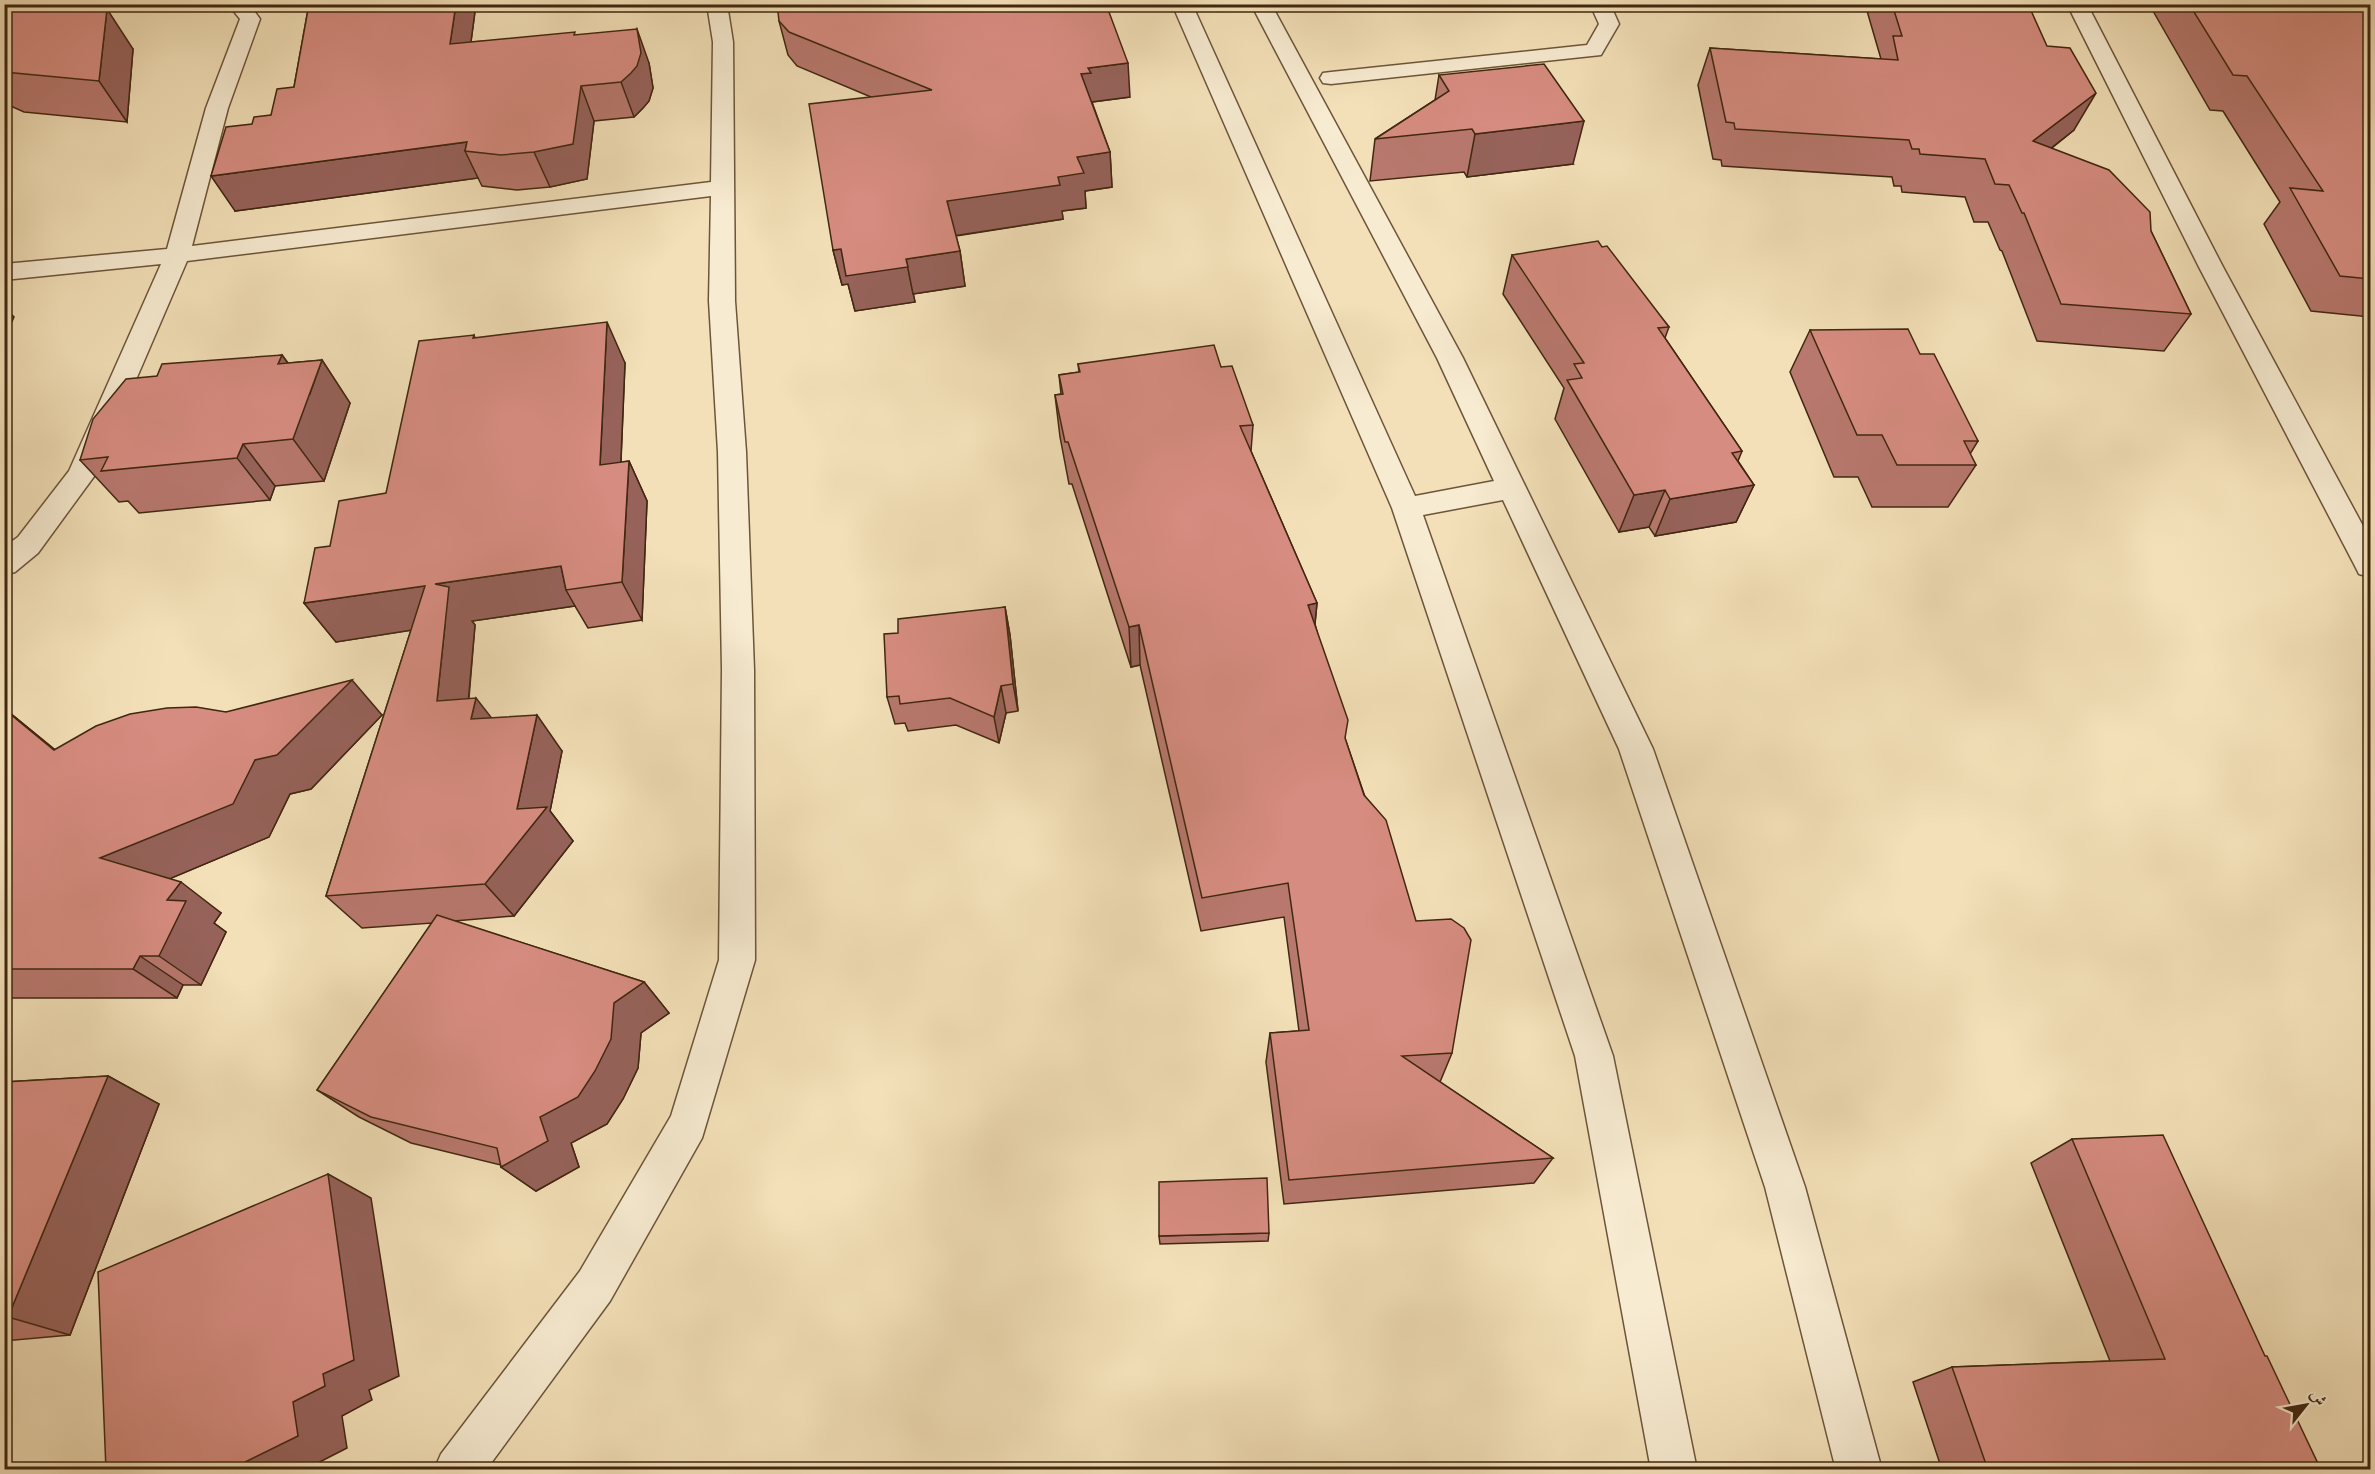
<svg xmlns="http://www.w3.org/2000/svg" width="2375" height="1474" font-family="Cardo,Amiri,serif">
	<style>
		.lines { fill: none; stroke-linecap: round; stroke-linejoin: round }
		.minor-casing { stroke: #6d5539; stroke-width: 3 }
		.minor { fill: #f7ebd1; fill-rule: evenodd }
		.wall { fill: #b8786e; stroke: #40270f; stroke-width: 1.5 }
		.shaded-wall { fill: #96625a; stroke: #40270f; stroke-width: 1.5 }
		.building { fill: #d68c80; stroke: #40270f; stroke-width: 1.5 }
	</style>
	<rect width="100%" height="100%" fill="#f3e0b8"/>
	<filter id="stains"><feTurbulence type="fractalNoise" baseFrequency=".00333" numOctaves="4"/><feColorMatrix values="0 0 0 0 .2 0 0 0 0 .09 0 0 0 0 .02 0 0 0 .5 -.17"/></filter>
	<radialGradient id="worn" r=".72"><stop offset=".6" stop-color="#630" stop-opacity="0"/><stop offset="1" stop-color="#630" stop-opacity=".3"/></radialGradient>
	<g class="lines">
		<defs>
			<g id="minor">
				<polygon points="228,4 249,4 260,19 228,108 192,246 711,182 713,42 707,4 727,4 733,42 735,301 746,452 754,670 755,960 702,1138 610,1301 486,1470 434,1470 441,1454 580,1271 671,1116 719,960 722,670 718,452 709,301 711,196 187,261 95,475 38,553 15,572 4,575 4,547 18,537 69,471 161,264 4,280 4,264 167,249 206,108 240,19"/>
				<polygon points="1172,4 1192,4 1415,496 1494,481 1437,358 1251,4 1271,4 1463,358 1653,749 1805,1187 1882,1470 1836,1470 1765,1187 1619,749 1503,500 1423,515 1613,1056 1697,1470 1651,1470 1575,1056 1392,508"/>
				<polygon points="1590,4 1610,4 1619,24 1601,55 1331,84 1323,83 1320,78 1323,73 1331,72 1587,45 1599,24"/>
				<polygon points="2067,4 2087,4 2223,267 2370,539 2370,577 2359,574 2355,566 2199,267"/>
			</g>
		</defs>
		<use href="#minor" class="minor-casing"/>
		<use href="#minor" class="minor"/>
	</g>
	<g class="wall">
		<polygon points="4,4 133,49 127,122 24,112 4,103"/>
		<polygon points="309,4 476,4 471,42 576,35 649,63 653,88 649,101 643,108 634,117 594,121 587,179 550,187 517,190 482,186 478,178 235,211 252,124 271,115 294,87"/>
		<polygon points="1865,4 2028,4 2074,130 2052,148 2151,231 2191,314 2164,351 2037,341 2002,251 2000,250 1988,222 1974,222 1965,197 1902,192 1901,186 1894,186 1892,177 1722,166 1721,160 1713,159 1698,85 1710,48 1881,59"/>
		<polygon points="2149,4 2370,4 2370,317 2311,311 2264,224 2280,202 2223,111 2210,110"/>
		<polygon points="779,21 1130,97 1092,102 1110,152 1112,187 1085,191 1086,208 1062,211 1063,219 956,236 960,251 965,286 913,294 915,302 855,311 848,284 842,285 833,250 871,97 797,66 788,55"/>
		<polygon points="1439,75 1573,164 1467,177 1464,172 1370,181 1375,139 1435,100"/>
		<polygon points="1602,247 1669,327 1665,338 1742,451 1738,461 1754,485 1736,522 1655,536 1649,527 1619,532 1555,419 1564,388 1503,294 1512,255"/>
		<polygon points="1810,330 1920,354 1978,441 1970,454 1976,465 1948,507 1872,507 1858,477 1834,477 1790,372"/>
		<polygon points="474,335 475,338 625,363 621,462 629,461 647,501 642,620 588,628 575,606 472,621 475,625 469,698 491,718 562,751 550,811 573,841 514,916 454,921 644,982 669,1013 641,1033 638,1068 623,1099 607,1124 571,1143 579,1167 536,1191 501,1167 501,1165 411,1143 359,1117 317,1090 432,923 362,928 326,896 411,630 336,642 304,603 330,546 386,493"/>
		<polygon points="282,355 288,363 322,360 350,403 324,481 275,486 270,500 139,513 128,501 119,502 80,460 157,376"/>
		<polygon points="1078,364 1221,367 1253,425 1251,451 1317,603 1315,624 1345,738 1452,1053 1440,1082 1553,1158 1534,1183 1284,1204 1266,1062 1270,1033 1299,1031 1284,917 1201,931 1140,665 1131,667 1072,484 1069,484 1060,437 1055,395 1061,394 1059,375 1079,372"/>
		<polygon points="1005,607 1010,635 1018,711 1006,713 999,743 956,725 908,731 905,723 895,724 887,697 898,633"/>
		<polygon points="4,708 55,750 226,712 382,715 311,789 290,794 269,837 169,879 221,913 214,923 226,932 201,985 183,985 177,998 4,998"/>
		<polygon points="108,1076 159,1104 70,1335 4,1341 4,1082"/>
		<polygon points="2072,1139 2265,1356 2321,1470 1942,1470 1913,1382 1952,1367 2110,1361 2031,1163"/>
		<polygon points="1269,1233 1268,1241 1160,1244 1159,1236"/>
	</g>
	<g class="shaded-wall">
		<polygon points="456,4 476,4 466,78 450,44"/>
		<polygon points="107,9 133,49 127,122 99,81"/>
		<polygon points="637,29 649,63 653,88 649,101 643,108 634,117 621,82"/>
		<polygon points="1128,63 1130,97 1092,102 1093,107 1081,74 1088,68"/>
		<polygon points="581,86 594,121 587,179 550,187 534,152"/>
		<polygon points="2096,93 2074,130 2013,178 2033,141"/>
		<polygon points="1584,121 1573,164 1467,177 1475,134"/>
		<polygon points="467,142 465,151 478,178 235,211 211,176"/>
		<polygon points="1110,152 1112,187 1085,191 1086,208 1062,211 1063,219 953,236 947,201 1058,177 1077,157"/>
		<polygon points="841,249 908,267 915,302 855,311 848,284 842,285 833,250"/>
		<polygon points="960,251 965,286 913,294 906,259"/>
		<polygon points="4,303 9,308 8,311 14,317 8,331 11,334 4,345"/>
		<polygon points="607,322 625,363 619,505 600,465"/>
		<polygon points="282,355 310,394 322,360 350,403 324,481 293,439 278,364"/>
		<polygon points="243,444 275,486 270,500 237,458"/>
		<polygon points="629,461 647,501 642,620 622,582"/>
		<polygon points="1754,485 1736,522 1655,536 1670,499"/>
		<polygon points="1665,490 1649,527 1619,532 1634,495"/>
		<polygon points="561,566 566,590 575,606 472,621 475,625 465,737 437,701 445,625 336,642 304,603"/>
		<polygon points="1317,603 1313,643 1308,605"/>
		<polygon points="1005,607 1010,635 1018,711 1013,684"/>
		<polygon points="1139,625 1140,665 1131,667 1129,627"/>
		<polygon points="352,680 382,715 311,789 290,794 269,837 143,890 100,858 255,760"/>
		<polygon points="1001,686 1006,713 999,743 994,717"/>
		<polygon points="476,698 504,734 471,719"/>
		<polygon points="4,708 97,784 54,750 4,709"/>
		<polygon points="537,715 562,751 550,811 573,841 514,916 485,884 517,809"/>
		<polygon points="181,882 221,913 214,923 226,932 201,985 159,956 167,900"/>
		<polygon points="140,956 183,985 177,998 133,969"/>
		<polygon points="644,982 669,1013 641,1033 638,1068 623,1099 607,1124 571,1143 579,1167 536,1191 501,1167 540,1117 614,1003"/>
		<polygon points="108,1076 159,1104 70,1335 8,1317"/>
		<polygon points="328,1174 371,1198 399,1376 369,1390 372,1400 342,1416 347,1448 304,1470 229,1470 293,1402 323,1374"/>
	</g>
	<g class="building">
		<polygon points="4,4 100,4 107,9 99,81 4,72"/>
		<polygon points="309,4 456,4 450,44 575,32 574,35 637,29 641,53 637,66 631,73 621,82 581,86 573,144 534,152 501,155 465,151 467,142 211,176 226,127 252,124 254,117 271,115 277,89 294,87"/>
		<polygon points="777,4 1106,4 1128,63 1088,68 1091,73 1081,74 1110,152 1077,157 1084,173 1058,177 1060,185 947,201 960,251 906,259 908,267 846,276 841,249 833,250 809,104 932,90 789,32 779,21"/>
		<polygon points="1892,4 2028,4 2047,46 2070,48 2096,93 2033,141 2109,170 2150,212 2151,231 2191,314 2061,304 2024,213 2022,213 2009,185 1995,184 1985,159 1920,154 1919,149 1912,149 1909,140 1735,129 1734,123 1726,122 1710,48 1898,60 1893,36 1902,36"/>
		<polygon points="2189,4 2370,4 2370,279 2340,276 2290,188 2323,191 2247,76 2233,75"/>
		<polygon points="1544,64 1584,121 1475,134 1472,129 1375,139 1449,91 1439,75"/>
		<polygon points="1598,241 1602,247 1607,246 1669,327 1658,328 1742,451 1732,453 1754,485 1670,499 1665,490 1634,495 1567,380 1582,378 1574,364 1584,363 1512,255"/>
		<polygon points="607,322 600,465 629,461 622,582 566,590 561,566 435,584 449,587 437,701 476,698 471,719 537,715 517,809 547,807 485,884 326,896 425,586 304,603 315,548 330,546 339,501 386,493 419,341 474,335 473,338"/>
		<polygon points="1908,329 1920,354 1934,354 1978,441 1964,441 1976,465 1897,465 1882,435 1857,435 1810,330"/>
		<polygon points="1214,345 1221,367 1232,366 1253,425 1240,426 1317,603 1308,605 1348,720 1345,738 1364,795 1386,820 1416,921 1451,919 1464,928 1471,940 1452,1053 1402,1056 1553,1158 1289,1180 1270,1033 1309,1030 1288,883 1202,898 1139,625 1129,627 1068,442 1065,442 1055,395 1063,394 1059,375 1080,372 1078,364"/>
		<polygon points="282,355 278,364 322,360 293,439 243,444 237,458 101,471 108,457 80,460 93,419 126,379 157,376 162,364"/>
		<polygon points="1005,607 1013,684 1001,686 994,717 950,698 900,704 899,696 887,697 884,634 898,633 898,619"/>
		<polygon points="352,680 277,755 255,760 233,804 100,858 181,882 167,900 186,901 159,956 140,956 133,969 4,969 4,709 54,750 96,726 130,714 167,708 196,707 226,712"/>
		<polygon points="437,915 644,982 614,1003 611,1039 595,1071 578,1097 540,1117 548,1141 501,1167 497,1148 371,1117 317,1090"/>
		<polygon points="108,1076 8,1317 4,1318 4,1082"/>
		<polygon points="2163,1135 2265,1356 2267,1356 2321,1470 1988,1470 1952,1367 2165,1359 2072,1139"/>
		<polygon points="328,1174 354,1360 323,1374 325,1386 293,1402 298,1436 229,1470 131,1470 131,1466 124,1470 106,1470 98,1272"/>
		<polygon points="1267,1178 1269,1233 1159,1236 1159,1182"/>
	</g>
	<rect width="2375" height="1474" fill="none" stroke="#f3e0b8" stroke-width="24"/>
	<rect x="6" y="6" width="2363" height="1462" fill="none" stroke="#40270f" stroke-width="3"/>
	<rect x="12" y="12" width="2351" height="1450" fill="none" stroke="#40270f" stroke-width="1.5"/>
	<g transform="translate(2306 1405) rotate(59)" stroke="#f7ebd1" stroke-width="4.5" paint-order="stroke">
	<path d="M0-4.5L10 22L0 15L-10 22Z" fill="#40270f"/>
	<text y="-9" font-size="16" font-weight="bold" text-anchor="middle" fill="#40270f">ش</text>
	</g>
	<rect width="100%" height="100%" filter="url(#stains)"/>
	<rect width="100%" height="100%" fill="url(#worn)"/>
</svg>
